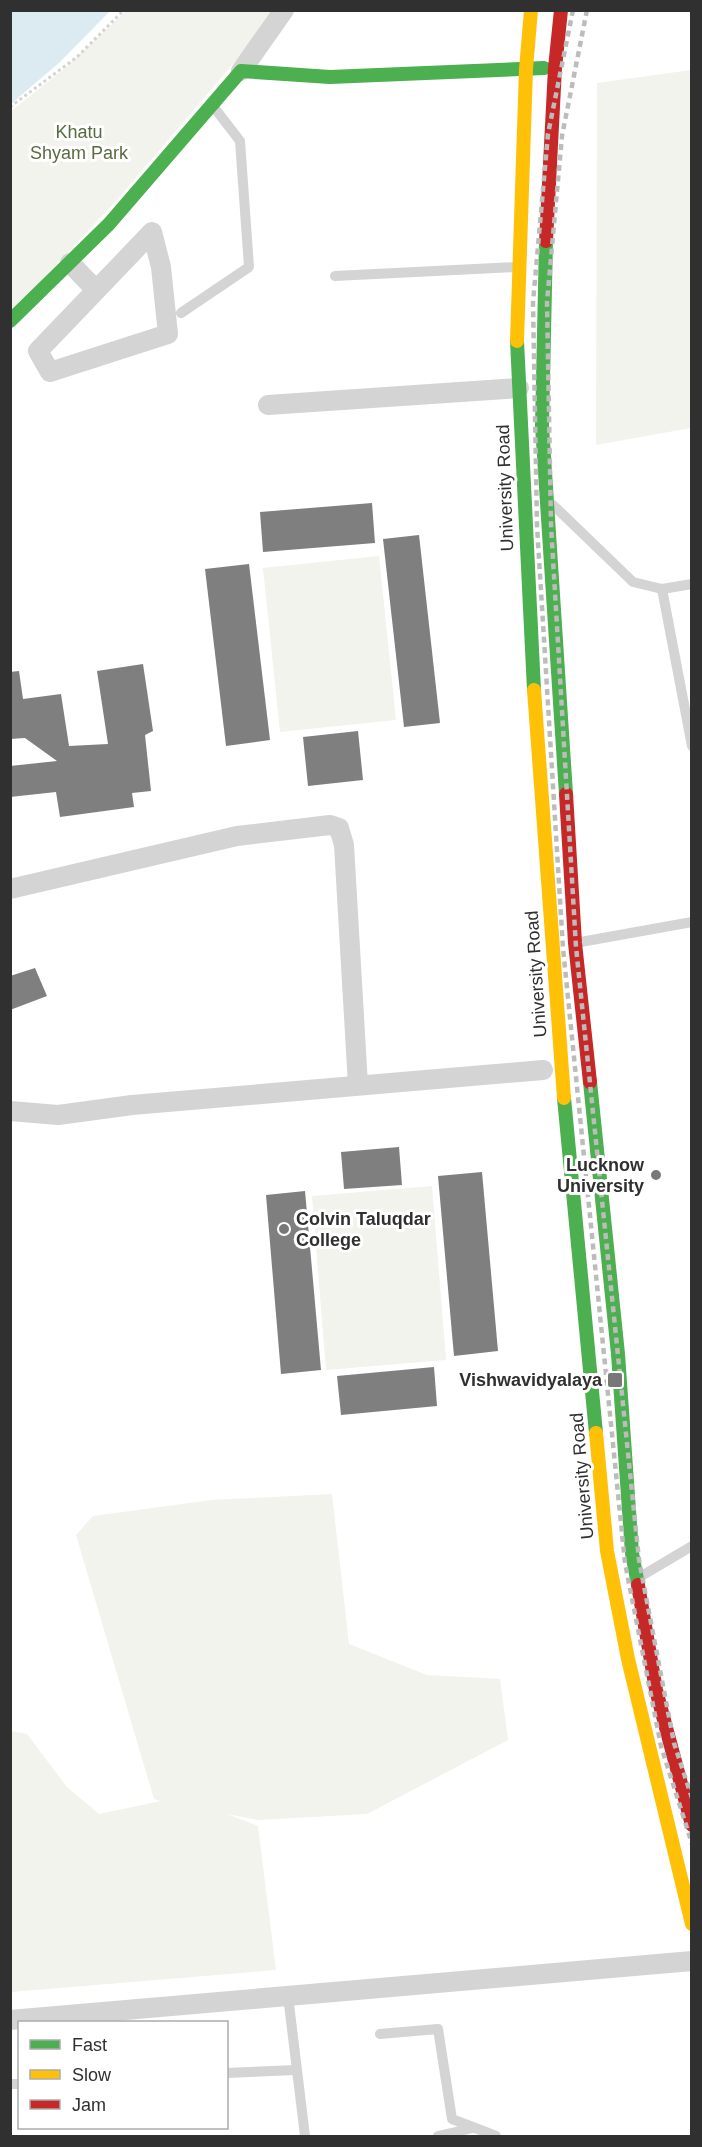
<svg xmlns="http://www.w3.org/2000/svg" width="702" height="2147" font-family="Helvetica,sans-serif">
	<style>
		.green { fill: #f1f3ec }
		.water { fill: #dbebf1 }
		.building { fill: #7f7f7f }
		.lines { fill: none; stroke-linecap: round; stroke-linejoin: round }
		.path { stroke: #d4d4d4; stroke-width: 3; stroke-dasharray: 3 3; stroke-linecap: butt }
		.lane { stroke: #d4d4d4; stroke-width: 10 }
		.street { stroke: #d4d4d4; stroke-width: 20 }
		.fast { stroke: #4caf50; stroke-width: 14 }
		.slow { stroke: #ffc107; stroke-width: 14 }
		.jam { stroke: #c62828; stroke-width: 14 }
		.rail { stroke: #bcbcbc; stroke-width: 4.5; stroke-dasharray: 6 4.5; stroke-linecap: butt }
		.poi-dot { fill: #787878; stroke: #fff; stroke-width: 2 }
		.labels { text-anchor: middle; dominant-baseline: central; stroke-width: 6; stroke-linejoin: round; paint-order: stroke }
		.park-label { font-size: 18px; fill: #586b3e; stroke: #fff }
		.street-label { font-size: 18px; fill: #303030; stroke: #fff }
		.poi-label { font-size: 18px; font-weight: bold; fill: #303030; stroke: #fff; text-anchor: end }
	</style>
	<rect width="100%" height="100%" fill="#fff"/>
	<g class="green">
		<polygon points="126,11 277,12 117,200 11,313 11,111 65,68"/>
		<polygon points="691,70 691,428 596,445 597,83"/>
		<polygon points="379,556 396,720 280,732 263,568"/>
		<polygon points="432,1186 446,1360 326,1370 312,1196"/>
		<polygon points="332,1494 349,1644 427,1675 500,1679 508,1740 367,1814 257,1820 227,1814 258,1826 276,1970 11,1992 11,1731 27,1734 67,1787 99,1814 161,1801 154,1799 76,1535 93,1516 212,1500"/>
	</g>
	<polygon class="water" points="11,10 110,10 110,11 60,62 12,103"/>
	<g class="building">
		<polygon points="372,503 375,543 263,552 260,512"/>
		<polygon points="419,535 440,723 404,727 383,539"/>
		<polygon points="249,564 270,740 226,746 205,569"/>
		<polygon points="143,664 153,731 145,735 151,791 132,793 134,807 60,817 56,792 10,797 10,766 57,761 25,738 10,739 10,672 19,671 23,699 61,694 69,746 108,744 97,671"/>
		<polygon points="358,731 363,780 308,786 303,737"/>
		<polygon points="35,968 47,996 10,1010 10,976"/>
		<polygon points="399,1147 402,1185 344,1189 341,1152"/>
		<polygon points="482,1172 498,1351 454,1356 438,1176"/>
		<polygon points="305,1191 321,1370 281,1374 266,1195"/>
		<polygon points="434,1367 437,1406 341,1415 337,1376"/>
	</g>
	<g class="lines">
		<polyline class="path" points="10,107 77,57 124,10"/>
		<g class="lane">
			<polyline points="335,276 517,267"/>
			<polyline points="181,313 249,267 240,141 213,106"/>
			<polyline points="553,505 633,582 662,589 692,584"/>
			<polyline points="662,589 692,746"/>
			<polyline points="575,943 692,922"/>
			<polyline points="638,1578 692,1546"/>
			<polyline points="288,1996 305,2136"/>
			<polyline points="380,2034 438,2029 452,2119 496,2136"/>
			<polyline points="226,2073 296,2070"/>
			<polyline points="10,2084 20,2084"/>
			<polyline points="438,2136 473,2128"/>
		</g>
		<g class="street">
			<polyline points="241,71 284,10"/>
			<polygon points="152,232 161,267 168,334 50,372 38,351"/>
			<polyline points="70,263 95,289"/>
			<polyline points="268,405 519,388"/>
			<polyline points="10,889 237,836 330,825 339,828 344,845 358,1085"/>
			<polyline points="10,1111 58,1115 132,1105 543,1070"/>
			<polyline points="10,2020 692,1961"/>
		</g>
		<g class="fast">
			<polyline points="546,241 542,426 566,794"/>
			<polyline points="10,321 109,224 241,71 330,77 544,68"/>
			<polyline points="517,341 534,690"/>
			<polyline points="590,1082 618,1354 632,1553 638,1585"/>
			<polyline points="564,1098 596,1433"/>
		</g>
		<g class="slow">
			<polyline points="517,341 526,69 531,10"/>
			<polyline points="534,690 564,1098"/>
			<polyline points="596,1433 607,1551 628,1659 692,1924"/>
		</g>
		<g class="jam">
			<polyline points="546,241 555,68 561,10"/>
			<polyline points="566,794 575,943 590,1082"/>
			<polyline points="638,1585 656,1690 692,1825"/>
		</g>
		<g class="rail">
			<polyline points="573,10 548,134 533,302 537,526 563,948 625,1563 661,1746 692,1844"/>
			<polyline points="587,10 562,136 547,302 551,525 576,947 639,1560 674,1743 692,1798"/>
		</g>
	</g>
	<g class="poi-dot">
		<circle cx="656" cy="1175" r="6"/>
		<circle cx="284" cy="1229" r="6"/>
		<rect x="607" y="1372" width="16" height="16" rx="3"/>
	</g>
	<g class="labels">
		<g class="park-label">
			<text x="79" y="132">Khatu<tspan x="79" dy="21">Shyam Park</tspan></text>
		</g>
		<g class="street-label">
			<text transform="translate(505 488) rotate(-92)">University Road</text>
			<text transform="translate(536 974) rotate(-94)">University Road</text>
			<text transform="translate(582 1476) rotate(-95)">University Road</text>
		</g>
		<g class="poi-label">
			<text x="644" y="1165">Lucknow<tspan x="644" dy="21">University</tspan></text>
			<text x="296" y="1219" text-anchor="start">Colvin Taluqdar<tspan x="296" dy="21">College</tspan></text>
			<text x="602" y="1380">Vishwavidyalaya</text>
		</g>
	</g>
	<rect width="702" height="2147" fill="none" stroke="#303030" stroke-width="24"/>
	<rect x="18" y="2021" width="210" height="108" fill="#ffffff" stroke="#acacac" stroke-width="1.5"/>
	<rect x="30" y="2040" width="30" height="9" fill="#4caf50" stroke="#acacac" stroke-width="1.5"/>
	<text x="72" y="2051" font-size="18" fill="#303030">Fast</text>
	<rect x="30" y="2070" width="30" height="9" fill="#ffc107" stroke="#acacac" stroke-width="1.5"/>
	<text x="72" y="2081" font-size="18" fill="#303030">Slow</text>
	<rect x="30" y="2100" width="30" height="9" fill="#c62828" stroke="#acacac" stroke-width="1.5"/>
	<text x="72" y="2111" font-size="18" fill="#303030">Jam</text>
</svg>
